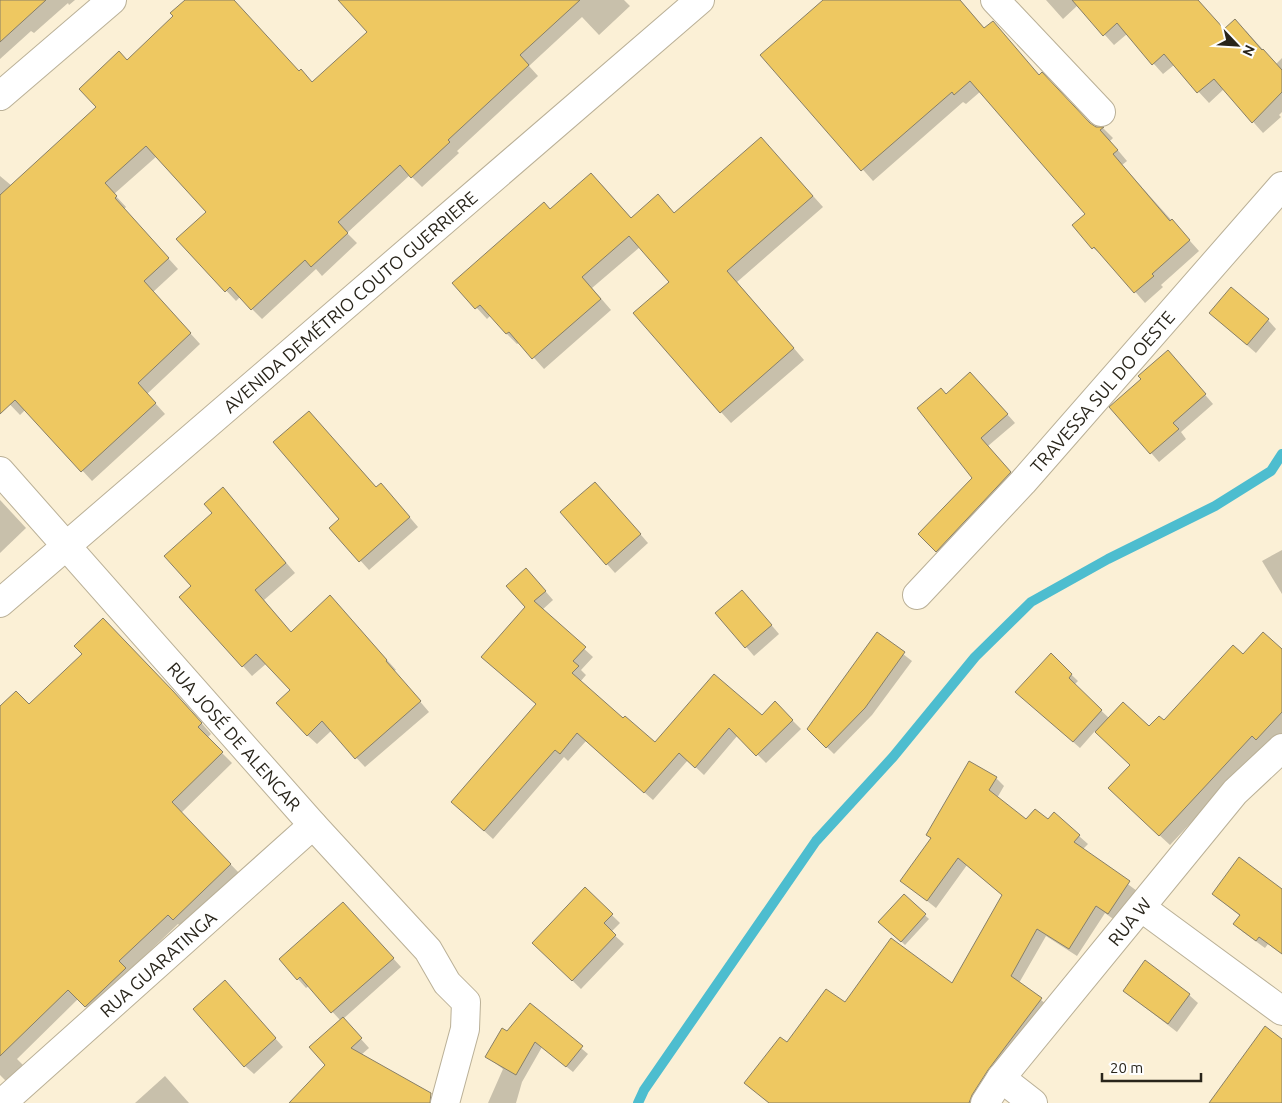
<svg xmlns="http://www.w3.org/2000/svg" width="1282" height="1103" font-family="Ubuntu,sans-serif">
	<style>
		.shadow { fill: #0003 }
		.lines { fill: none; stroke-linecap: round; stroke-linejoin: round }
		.stream { stroke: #4dbdcf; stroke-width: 10 }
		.building { fill: #eec861; stroke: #887f67 }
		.street-casing { stroke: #bab097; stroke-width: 30 }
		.secondary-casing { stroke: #bab097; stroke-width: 30 }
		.street { stroke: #fff; stroke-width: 28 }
		.secondary { stroke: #fff; stroke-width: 28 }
		.labels { text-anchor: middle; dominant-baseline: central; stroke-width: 4; stroke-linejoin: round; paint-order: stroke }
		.street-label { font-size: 18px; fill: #29251b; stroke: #fefefe }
	</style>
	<rect width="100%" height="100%" fill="#fbf0d6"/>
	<g class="shadow">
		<polygon points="0,0 75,0 69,5 68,3 34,33 31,31 0,59"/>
		<polygon points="186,0 233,0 299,73 312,83 368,32 340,0 624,0 630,6 599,35 582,17 529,66 538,76 457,151 459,153 422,187 410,175 347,233 357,243 322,276 316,269 262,319 240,297 236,301 178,239 208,212 157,156 114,194 126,207 124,209 178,269 153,292 200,344 147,394 165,414 92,481 26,409 20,415 0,394 0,176 12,186 97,107 127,61 175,16"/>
		<polygon points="825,0 960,0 985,29 1040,76 1090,125 1103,128 1113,138 1110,141 1127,161 1122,165 1199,251 1161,285 1163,287 1145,303 1105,257 1093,248 1087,214 981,91 966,104 963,102 873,181 762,55"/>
		<polygon points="1046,0 1197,0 1224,31 1246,31 1276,64 1282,58 1282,112 1279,115 1281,117 1263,133 1224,89 1209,103 1174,65 1163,74 1127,34 1114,45 1078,5 1063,19"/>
		<polygon points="761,138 823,207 737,282 804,360 731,423 721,412 670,282 640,247 592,288 611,310 544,369 520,342 517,344 507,334 491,315 487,319 454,283 551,210 602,185 632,219 675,214"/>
		<polygon points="1210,313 1268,320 1276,329 1256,353"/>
		<polygon points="1176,361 1213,404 1181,432 1186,439 1159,462 1111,407"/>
		<polygon points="978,381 1015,423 988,446 1018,481 945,558 920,534 974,478 946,395"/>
		<polygon points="309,412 377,488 389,493 418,527 369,570 331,528 341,519"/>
		<polygon points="223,489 295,573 264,600 291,633 339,606 396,670 394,671 429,712 365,767 331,731 317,744 307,735 292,690 267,663 252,676 180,597 193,587"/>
		<polygon points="604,492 648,543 615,573 607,564"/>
		<polygon points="0,500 26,528 0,553"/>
		<polygon points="1282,550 1282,594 1262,561"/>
		<polygon points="534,578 553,600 542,610 593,657 581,670 586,675 580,682 624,720 655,744 762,716 775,703 801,729 766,763 738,735 704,775 688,760 653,800 586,741 568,761 564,757 493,839 461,810 537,705 491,665 526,607"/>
		<polygon points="750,600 779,634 754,656 717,613"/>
		<polygon points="103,620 183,702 211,734 207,738 232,763 181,813 240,874 184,929 178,924 128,972 96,1017 78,999 17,1059 28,1070 12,1087 0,1075 0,707 29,706 84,655"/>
		<polygon points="877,634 912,661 872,715 834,754 808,729"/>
		<polygon points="1282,651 1282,734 1267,750 1263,746 1170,845 1120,799 1131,765 1095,731 1080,748 1023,698 1051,655 1078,681 1074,685 1110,719 1149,728 1164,722 1243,655"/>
		<polygon points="996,778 1004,786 997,798 1027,820 1048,821 1054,814 1088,844 1082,850 1137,891 1116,921 1105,913 1077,956 1046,936 1019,983 1050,1007 980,1103 773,1103 788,1044 845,1004 953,984 1003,896 967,865 936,908 902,881 932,840 928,835"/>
		<polygon points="585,889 620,923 611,932 624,944 581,989 534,943"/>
		<polygon points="1282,891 1282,954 1268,944 1265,948 1243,932 1235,924 1240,916 1213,894"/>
		<polygon points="904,896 929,919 905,945 880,922"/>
		<polygon points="351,912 401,967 343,1019 369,1048 361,1055 423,1090 431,1098 429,1103 290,1103 327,1065 340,1020 309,986 306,988 298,979"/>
		<polygon points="233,991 283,1047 254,1074 245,1066"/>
		<polygon points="1124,991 1189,995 1198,1003 1177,1032"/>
		<polygon points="530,1005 588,1054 573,1072 542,1047 522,1082 516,1103 488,1103 503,1069 487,1057"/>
		<polygon points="165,1076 189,1103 135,1103"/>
	</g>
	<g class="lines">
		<polyline class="stream" points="638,1103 644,1090 816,841 893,757 975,657 1031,602 1108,559 1215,506 1271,471 1282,454"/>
	</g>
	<g class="building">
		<polygon points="0,0 46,0 0,42"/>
		<polygon points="185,0 234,0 299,71 301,69 312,82 367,32 338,0 580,0 520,55 529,65 448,140 450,142 411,178 400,165 338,222 348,233 311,267 305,260 251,310 230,287 225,292 176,239 206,212 146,146 105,183 117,196 115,198 169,258 144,281 191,333 138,383 156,403 81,472 15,400 0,414 0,195 96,107 79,89 119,51 127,60 173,16 170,13"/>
		<polygon points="823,0 960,0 984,28 993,21 1039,75 1042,72 1090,123 1096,127 1104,127 1100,130 1118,150 1113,154 1170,221 1172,219 1190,240 1152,274 1154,276 1134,293 1094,247 1092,249 1072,225 1085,214 970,81 954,95 952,92 861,171 760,55"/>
		<polygon points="1072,0 1198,0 1224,29 1235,19 1262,50 1263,49 1282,70 1282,92 1252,123 1214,79 1197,93 1164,54 1152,65 1117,23 1103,36"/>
		<polygon points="761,137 813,196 727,271 794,348 720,413 633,313 669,282 629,236 582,277 601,299 532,359 509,332 506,334 480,305 475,309 452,283 544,202 550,209 591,173 631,218 658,194 674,213"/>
		<polygon points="1231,287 1269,319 1247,345 1209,313"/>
		<polygon points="1168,350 1206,394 1173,423 1179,429 1150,454 1109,407 1141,379 1138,376"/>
		<polygon points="970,372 1008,414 981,438 1011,472 936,552 918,534 972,478 917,408 941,388 946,394"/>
		<polygon points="309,411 376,487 381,483 410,517 359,562 329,528 339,519 273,442"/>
		<polygon points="595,482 641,534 606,565 560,512"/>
		<polygon points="223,487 286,563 255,590 291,632 330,595 387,660 386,661 421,701 355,759 322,721 307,736 276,703 290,690 256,654 242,667 179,597 191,586 164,556 212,513 204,504"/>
		<polygon points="526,568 546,591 534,601 586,647 573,661 579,666 572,673 623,718 625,716 655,742 714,674 762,715 775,701 793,720 756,756 729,728 695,768 679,753 644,793 577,733 560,754 555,750 484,831 451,802 536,704 481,657 525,607 506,586"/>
		<polygon points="742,590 772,625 745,648 715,613"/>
		<polygon points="103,618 173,691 202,723 198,727 223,752 172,802 231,864 173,920 168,915 119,961 126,968 85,1007 68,990 0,1056 0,706 16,691 29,704 82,654 74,646"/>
		<polygon points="877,632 905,652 865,708 826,748 807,729"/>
		<polygon points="1263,632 1282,649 1282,712 1256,740 1252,736 1159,836 1108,788 1130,765 1095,732 1123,702 1149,726 1159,716 1164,720 1233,645 1243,654"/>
		<polygon points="1051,653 1072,674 1069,678 1102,710 1073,742 1015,692"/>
		<polygon points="969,761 997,777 989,790 1026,819 1035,809 1048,819 1054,812 1080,835 1074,842 1130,881 1108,914 1096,906 1069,949 1037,929 1011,976 1042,998 988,1070 972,1095 969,1103 769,1103 744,1083 780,1037 787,1042 826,989 845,1002 891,938 952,983 1002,895 958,858 927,901 900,881 931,838 926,835"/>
		<polygon points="1239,857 1282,889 1282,954 1259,937 1256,941 1233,924 1240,915 1212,894"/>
		<polygon points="585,887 613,914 604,923 616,935 572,981 532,943"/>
		<polygon points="904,894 926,914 901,942 878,922"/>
		<polygon points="343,902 394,958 331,1013 300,977 297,980 279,959"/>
		<polygon points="1145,960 1190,994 1168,1024 1123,991"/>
		<polygon points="225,980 276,1038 244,1067 193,1009"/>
		<polygon points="530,1003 583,1046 566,1067 535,1042 516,1075 485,1057 502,1028 507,1031"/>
		<polygon points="343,1017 362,1038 351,1048 431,1093 430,1103 289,1103 325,1065 309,1047"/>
		<polygon points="1265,1026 1282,1039 1282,1103 1209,1103"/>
	</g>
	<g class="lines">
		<defs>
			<g id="street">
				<polyline points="995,0 1101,112"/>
				<polyline points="0,96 112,0"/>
				<path id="s1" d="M0,471L313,825L428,950L447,983L466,1002L465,1029L445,1103"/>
				<path id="s2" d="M917,595L1023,482L1282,186"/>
				<polyline points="1142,908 1282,1011"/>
				<polyline points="1001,1078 1033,1103"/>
				<path id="s3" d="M2,1103L313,825"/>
				<path id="s4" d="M985,1103L1001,1078L1235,792L1282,748"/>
			</g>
			<g id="secondary">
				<path id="s5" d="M0,603L700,0"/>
			</g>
		</defs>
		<use href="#street" class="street-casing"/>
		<use href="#secondary" class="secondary-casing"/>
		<use href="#street" class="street"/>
		<use href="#secondary" class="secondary"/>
	</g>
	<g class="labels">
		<g class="street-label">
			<text stroke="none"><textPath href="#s5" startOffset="462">AVENIDA DEMÉTRIO COUTO GUERRIERE</textPath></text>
			<text stroke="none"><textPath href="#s2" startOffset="275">TRAVESSA SUL DO OESTE</textPath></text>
			<text stroke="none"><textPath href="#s1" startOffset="354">RUA JOSÉ DE ALENCAR</textPath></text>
			<text stroke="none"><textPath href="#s4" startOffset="232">RUA W</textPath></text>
			<text stroke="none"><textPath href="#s3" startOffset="209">RUA GUARATINGA</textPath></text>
		</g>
	</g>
	<g transform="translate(1237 45) rotate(115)" stroke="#fefefe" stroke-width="4" paint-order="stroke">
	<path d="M0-4L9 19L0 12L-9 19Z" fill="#29251b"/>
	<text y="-8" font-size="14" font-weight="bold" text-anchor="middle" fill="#29251b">N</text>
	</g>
	<path d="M1102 1073v8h99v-8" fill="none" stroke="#29251b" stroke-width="2.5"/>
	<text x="1110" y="1073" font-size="15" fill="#29251b" stroke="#fefefe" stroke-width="4" paint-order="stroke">20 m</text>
</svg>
